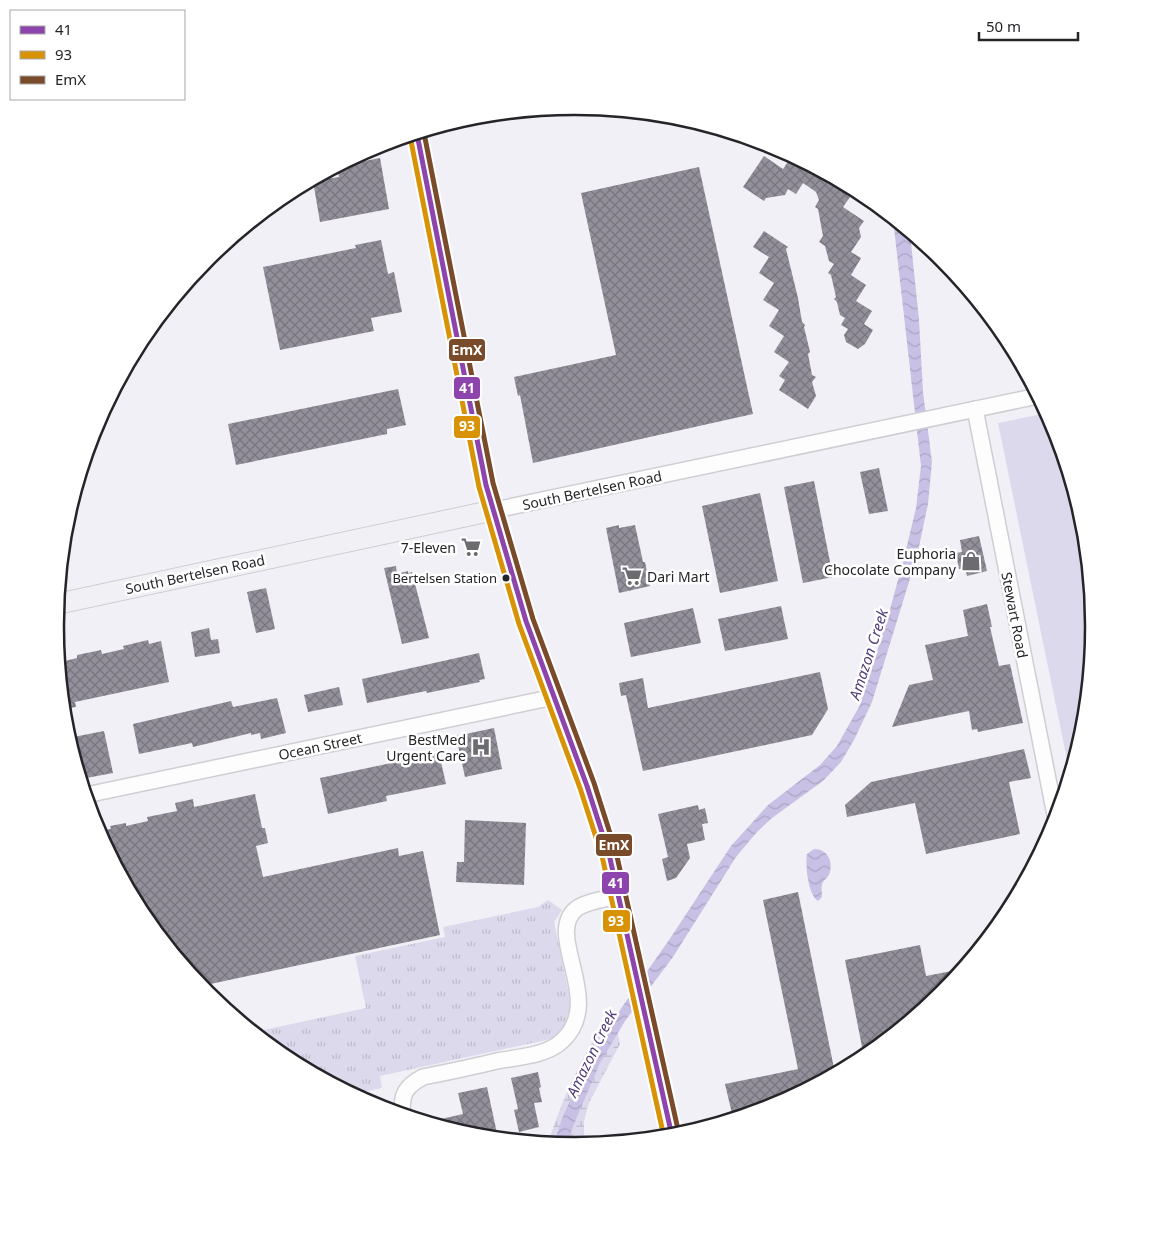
<svg xmlns="http://www.w3.org/2000/svg" width="1149" height="1252" font-family="'Noto Sans',sans-serif">
	<style>
		.grass { fill: url(#grass-tufts) }
		.wetland { fill: url(#wetland-marsh) }
		.green { fill: #ddd9ed }
		.water { fill: url(#water-waves) }
		.building { fill: url(#building-cross-hatch) }
		.lines { fill: none; stroke-linecap: round; stroke-linejoin: round }
		.minor-casing { stroke: #cfced3; stroke-width: 18 }
		.major-casing { stroke: #cfced1; stroke-width: 22 }
		.minor { stroke: #fdfdfe; stroke-width: 15 }
		.major { stroke: #f1f0f5; stroke-width: 20 }
		.bus-1-casing { stroke: #fff; stroke-width: 9 }
		.bus-2-casing { stroke: #fff; stroke-width: 9 }
		.bus-3-casing { stroke: #fff; stroke-width: 9 }
		.bus-1 { stroke: #8e44ad; stroke-width: 5 }
		.bus-2 { stroke: #d89206; stroke-width: 5 }
		.bus-3 { stroke: #7a4b2a; stroke-width: 5 }
		.bus-dot { fill: #252428; stroke: #fff; stroke-width: 2 }
		.labels { text-anchor: middle; dominant-baseline: central; stroke-width: 5; stroke-linejoin: round; paint-order: stroke }
		.bus-label { font-size: 13px; fill: #252428; stroke: #fff; text-anchor: end }
		.street-label { font-size: 14px; fill: #252428; stroke: #fff }
		.poi-label { font-size: 14px; fill: #252428; stroke: #fff; text-anchor: end }
		.water-label { font-size: 15px; font-style: italic; fill: #513d7b; stroke: #fff }
		.rim { fill: none; stroke: #252428; stroke-width: 2.5 }
		.line-badge { stroke: #fff; stroke-width: 2 }
		.badge-label { font-size: 14px; text-anchor: middle; font-weight: bold; fill: #fff }
	</style>
	<defs>
		<pattern id="grass-tufts" width="24" height="20" patternUnits="userSpaceOnUse" patternTransform="scale(1.25)"><rect width="24" height="20" fill="#ddd9ed"/><path d="M3 7l-1-3M5 7V3M7 7l1-3M15 17l-1-3M17 17v-4M19 17l1-3" fill="none" stroke="#bebacb"/></pattern>
		<pattern id="wetland-marsh" width="20" height="14" patternUnits="userSpaceOnUse" patternTransform="scale(1.25)"><rect width="20" height="14" fill="#ddd9ed"/><path d="M1 5h8M5 5V1M11 12h8M15 12V8" fill="none" stroke="#bebacb"/></pattern>
		<pattern id="water-waves" width="16" height="10" patternUnits="userSpaceOnUse" patternTransform="scale(1.25)"><rect width="16" height="10" fill="#c9c0e5"/><path d="M0 5q4-4 8 0t8 0" fill="none" stroke="#aca5c4"/></pattern>
		<pattern id="building-cross-hatch" width="8" height="8" patternUnits="userSpaceOnUse" patternTransform="scale(1.25)"><rect width="8" height="8" fill="#93909b"/><path d="M0 0l8 8M0 8l8-8" fill="none" stroke="#78757e"/></pattern>
	</defs>
	<rect width="100%" height="100%" fill="#f1f0f6"/>
	<polygon class="grass" points="548,900 562,910 554,922 572,1009 566,1025 557,1035 551,1039 380,1076 382,1088 354,1094 286,1058 254,1032 366,1008 355,956 445,937 443,927 538,907"/>
	<path class="wetland" d="M613,1011L620,1044L589,1103L584,1121V1145H574L548,1143C563,1097 583,1050 613,1011Z"/>
	<polygon class="green" points="1047,413 1055,427 1084,525 1094,626 1084,728 1070,774 998,423"/>
	<g class="water">
		<polygon points="893,219 910,233 919,320 923,392 932,462 928,504 917,556 872,702 854,740 841,762 823,781 772,818 757,832 736,857 673,957 625,1021 600,1063 579,1112 566,1145 554,1143 563,1116 586,1066 622,1007 669,940 731,846 768,805 820,765 837,746 860,705 889,613 904,558 916,508 921,466"/>
		<path d="M814,849C828,849 834,862 829,875C827,878 823,881 822,884C821,888 822,893 822,897L818,901C808,895 805,864 807,854Z"/>
	</g>
	<g class="building">
		<polygon points="764,156 783,169 792,156 855,190 843,207 864,221 859,228 861,237 851,252 861,258 851,275 866,285 856,301 872,311 864,324 873,330 865,344 858,349 846,342 844,335 848,329 841,325 845,318 840,315 837,302 834,299 836,297 831,275 828,273 834,264 829,261 825,246 819,242 823,236 818,209 815,207 819,200 816,192 803,183 796,194 788,189 785,195 766,198 764,201 743,187"/>
		<polygon points="380,158 389,209 320,222 313,181 339,177 337,167 339,166"/>
		<polygon points="699,167 753,414 533,463 520,395 518,396 514,377 616,355 581,193"/>
		<polygon points="764,231 788,247 786,249 798,298 802,322 805,325 804,327 810,352 808,354 812,375 816,377 812,382 816,396 808,409 779,390 785,380 779,376 789,362 774,352 784,336 769,326 779,310 763,300 774,283 759,273 769,257 753,247"/>
		<polygon points="381,240 388,274 394,272 402,312 371,318 374,331 280,350 263,267 356,248 355,245"/>
		<polygon points="398,389 406,425 387,429 387,434 236,465 228,424"/>
		<polygon points="879,468 888,511 869,514 860,472"/>
		<polygon points="814,481 833,577 803,583 784,487"/>
		<polygon points="760,493 778,581 720,593 702,506"/>
		<polygon points="619,525 619,528 635,525 643,562 645,562 650,586 619,593 606,528"/>
		<polygon points="979,536 987,571 967,576 965,568 959,569 956,553 962,552 960,540"/>
		<polygon points="396,566 397,574 408,571 408,573 412,572 429,638 402,644 384,568"/>
		<polygon points="266,588 275,629 256,633 247,592"/>
		<polygon points="987,604 992,627 990,627 999,666 1010,664 1023,723 978,732 977,729 972,730 969,711 892,727 909,685 933,680 925,645 968,636 963,610"/>
		<polygon points="781,606 788,639 725,651 718,619"/>
		<polygon points="693,608 701,643 631,657 624,623"/>
		<polygon points="209,628 211,640 218,639 220,653 195,657 191,632"/>
		<polygon points="148,640 149,644 161,641 169,682 75,702 76,707 63,709 59,666 66,664 65,661 77,658 77,655 101,650 102,654 124,649 123,646"/>
		<polygon points="479,653 485,679 479,680 480,682 427,693 426,691 367,703 362,679"/>
		<polygon points="820,672 828,709 812,735 643,771 626,695 621,696 619,683 643,678 648,708"/>
		<polygon points="339,687 343,705 308,712 304,695"/>
		<polygon points="277,698 286,733 261,739 260,733 251,735 251,733 193,747 192,743 139,754 133,724 231,701 233,707"/>
		<polygon points="494,728 502,769 465,777 456,736"/>
		<polygon points="104,731 113,773 81,779 68,738"/>
		<polygon points="1024,749 1031,778 1009,782 1020,834 926,854 915,803 847,817 845,805 871,782"/>
		<polygon points="439,753 446,784 386,796 387,801 328,814 320,778"/>
		<polygon points="255,794 262,828 265,828 268,843 256,846 263,877 398,848 399,856 423,851 440,935 201,986 142,914 98,831 111,829 110,826 126,823 126,826 148,821 147,817 177,811 175,803 193,799 194,807"/>
		<polygon points="698,805 699,810 705,808 708,823 702,824 705,840 687,844 690,858 676,878 667,881 662,859 668,857 658,814"/>
		<polygon points="465,820 526,823 524,885 456,882 457,862 464,862"/>
		<polygon points="798,892 835,1073 773,1106 733,1118 725,1084 798,1069 763,900"/>
		<polygon points="920,945 926,976 962,969 942,994 864,1057 845,960"/>
		<polygon points="538,1072 541,1087 539,1088 542,1102 534,1103 539,1127 519,1132 514,1110 518,1109 511,1078"/>
		<polygon points="487,1087 498,1138 473,1135 428,1122 463,1114 458,1093"/>
	</g>
	<g class="lines">
		<defs>
			<g id="minor">
				<polyline points="975,409 1056,820"/>
				<polyline points="495,510 1038,396"/>
				<polyline points="86,795 554,697"/>
				<path d="M403,1114C400,1095 406,1086 423,1077C448,1072 473,1067 497,1061C518,1057 546,1056 562,1041C606,1001 544,936 576,909C587,901 606,899 619,896"/>
			</g>
			<g id="major">
				<polyline points="417,134 486,485 526,621 587,786 609,854 619,896 672,1136"/>
				<polyline points="57,604 495,510"/>
			</g>
		</defs>
		<use href="#minor" class="minor-casing"/>
		<use href="#major" class="major-casing"/>
		<use href="#minor" class="minor"/>
		<use href="#major" class="major"/>
		<defs>
			<polyline id="bus-1" points="417,134 486,485 526,621 587,786 609,854 672,1136"/>
			<polyline id="bus-2" points="410,136 479,487 519,624 580,788 602,856 664,1137"/>
			<polyline id="bus-3" points="424,133 493,483 533,619 594,783 616,852 679,1134"/>
		</defs>
		<use href="#bus-1" class="bus-1-casing"/>
		<use href="#bus-2" class="bus-2-casing"/>
		<use href="#bus-3" class="bus-3-casing"/>
		<use href="#bus-1" class="bus-1"/>
		<use href="#bus-2" class="bus-2"/>
		<use href="#bus-3" class="bus-3"/>
	</g>
	<defs>
		<symbol id="supermarket-bare" viewBox="-9 -9 18 18"><path d="M-6-5.5h2.5l.6 2H6L4.5 2H-2.5L-4.4-4H-6ZM-1.5 3.2a1.3 1.3 0 1 0 .1 0ZM3 3.2a1.3 1.3 0 1 0 .1 0Z" fill="#6c6b70" stroke="#fff" stroke-width="2.5" paint-order="stroke"/></symbol>
		<symbol id="shop-bare" viewBox="-9 -9 18 18"><path d="M-5-2.5h2.3a2.7 3.5 0 0 1 5.4 0H5L5.5 6h-11ZM-1.5-2.5h3a1.5 2.3 0 0 0-3 0Z" fill="#6c6b70" stroke="#fff" stroke-width="2.5" paint-order="stroke"/></symbol>
		<symbol id="hospital-bare" viewBox="-9 -9 18 18"><path d="M-5-5h3v3.5h4V-5h3V5h-3V1.5h-4V5h-3Z" fill="#6c6b70" stroke="#fff" stroke-width="2.5" paint-order="stroke"/></symbol>
	</defs>
	<g fill-rule="evenodd">
		<use href="#supermarket-bare" x="457" y="533" width="28" height="28"/>
		<use href="#shop-bare" x="957" y="547" width="28" height="28"/>
		<use href="#supermarket-bare" x="618" y="562" width="28" height="28"/>
		<use href="#hospital-bare" x="467" y="733" width="28" height="28"/>
	</g>
	<circle class="bus-dot" cx="506" cy="578" r="4.5"/>
	<g class="labels">
		<g class="bus-label">
			<text x="497" y="578">Bertelsen Station</text>
		</g>
		<g class="street-label">
			<text transform="translate(592 490) rotate(-12)">South Bertelsen Road</text>
			<text transform="translate(195 574) rotate(-12)">South Bertelsen Road</text>
			<text transform="translate(1015 615) rotate(79)">Stewart Road</text>
			<text transform="translate(320 746) rotate(-12)">Ocean Street</text>
		</g>
		<g class="poi-label">
			<text x="456" y="547">7-Eleven</text>
			<text x="956" y="553">Euphoria<tspan x="956" dy="16">Chocolate Company</tspan></text>
			<text x="647" y="576" text-anchor="start">Dari Mart</text>
			<text x="466" y="739">BestMed<tspan x="466" dy="16">Urgent Care</tspan></text>
		</g>
		<g class="water-label">
			<text transform="translate(868 654) rotate(-72)">Amazon Creek</text>
			<text transform="translate(591 1053) rotate(-64)">Amazon Creek</text>
		</g>
	</g>
	<path d="M0 0H1149V1252H0ZM574 115H575A510 510 0 0 1 1085 625V627A510 510 0 0 1 575 1137H574A510 510 0 0 1 64 627V625A510 510 0 0 1 574 115Z" fill="#fff" fill-rule="evenodd"/>
	<path class="rim" d="M574 115H575A510 510 0 0 1 1085 625V627A510 510 0 0 1 575 1137H574A510 510 0 0 1 64 627V625A510 510 0 0 1 574 115Z"/>
	<g class="line-badge">
		<rect x="448" y="338" width="38" height="24" rx="5" fill="#7a4b2a"/>
		<rect x="453" y="376" width="28" height="24" rx="5" fill="#8e44ad"/>
		<rect x="453" y="415" width="28" height="24" rx="5" fill="#d89206"/>
		<rect x="595" y="833" width="38" height="24" rx="5" fill="#7a4b2a"/>
		<rect x="601" y="871" width="29" height="24" rx="5" fill="#8e44ad"/>
		<rect x="602" y="909" width="29" height="24" rx="5" fill="#d89206"/>
	</g>
	<g class="badge-label">
		<text x="467" y="355">EmX</text>
		<text x="467" y="393">41</text>
		<text x="467" y="431">93</text>
		<text x="614" y="850">EmX</text>
		<text x="616" y="888">41</text>
		<text x="616" y="926">93</text>
	</g>
	<rect x="10" y="10" width="175" height="90" fill="#ffffff" stroke="#a8a7a9"/>
	<rect x="20" y="26" width="25" height="8" fill="#8e44ad" stroke="#a8a7a9"/>
	<text x="55" y="35" font-size="15" fill="#252428">41</text>
	<rect x="20" y="51" width="25" height="8" fill="#d89206" stroke="#a8a7a9"/>
	<text x="55" y="60" font-size="15" fill="#252428">93</text>
	<rect x="20" y="76" width="25" height="8" fill="#7a4b2a" stroke="#a8a7a9"/>
	<text x="55" y="85" font-size="15" fill="#252428">EmX</text>
	<path d="M979 32v8h99v-8" fill="none" stroke="#252428" stroke-width="2.5"/>
	<text x="986" y="32" font-size="15" fill="#252428" stroke="#ffffff" stroke-width="4" paint-order="stroke">50 m</text>
</svg>
